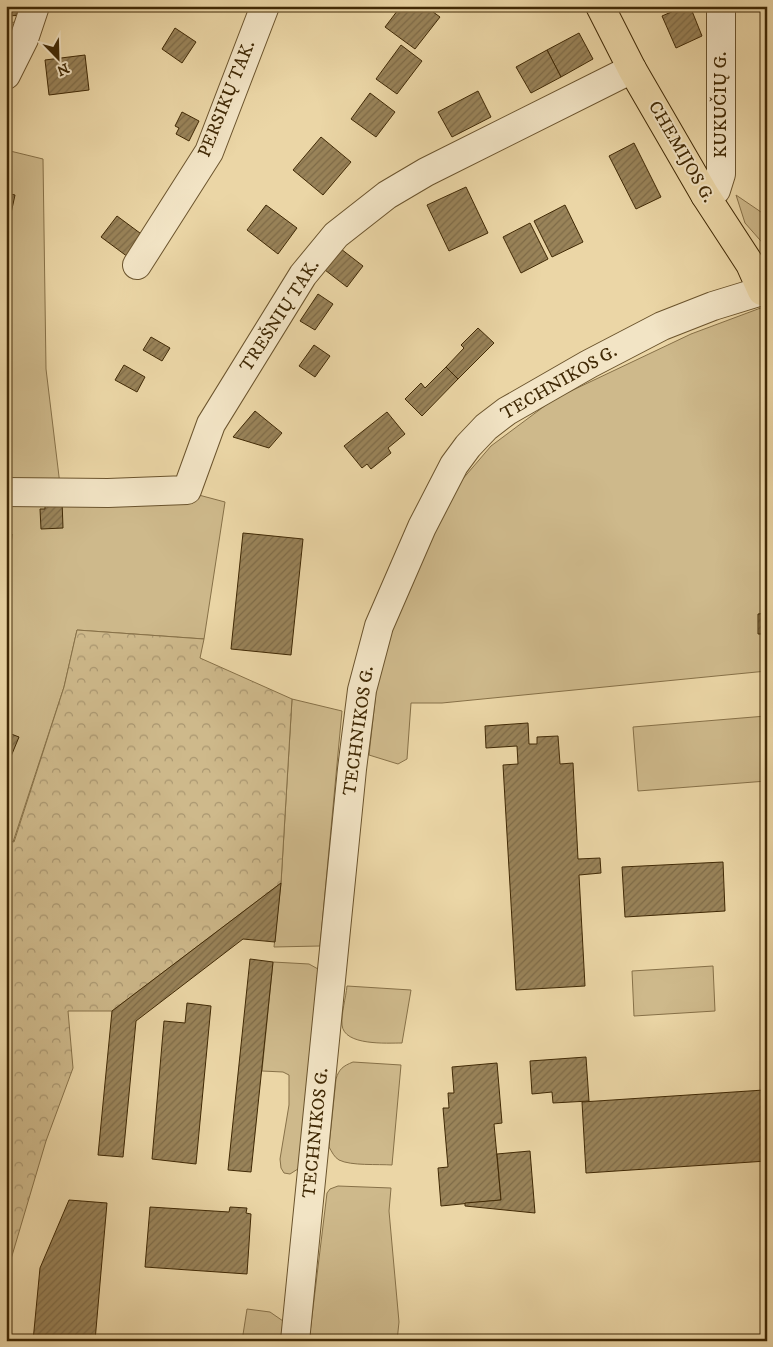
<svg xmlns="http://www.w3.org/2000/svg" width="773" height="1347" font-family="'IM FELL DW Pica',serif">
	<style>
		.green { fill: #ceb98b; stroke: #877148 }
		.forest { fill: url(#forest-crowns); stroke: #877148 }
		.building { fill: url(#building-hatch); stroke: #402905 }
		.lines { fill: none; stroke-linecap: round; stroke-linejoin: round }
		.minor-casing { stroke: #6b542d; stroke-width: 30 }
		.major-casing { stroke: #402905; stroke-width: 30 }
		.minor { stroke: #f2e4c5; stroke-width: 28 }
		.major { stroke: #ebd6a6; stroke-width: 28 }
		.labels { text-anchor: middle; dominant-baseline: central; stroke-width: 4; stroke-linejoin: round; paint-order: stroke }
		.street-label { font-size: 18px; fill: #402905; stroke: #f2e4c5 }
	</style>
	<defs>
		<pattern id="forest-crowns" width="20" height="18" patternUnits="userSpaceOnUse" patternTransform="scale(1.25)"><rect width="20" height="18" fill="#ceb98b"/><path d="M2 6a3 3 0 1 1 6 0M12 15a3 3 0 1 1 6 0" fill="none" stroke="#a99670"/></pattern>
		<pattern id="building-hatch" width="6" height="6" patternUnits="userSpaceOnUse" patternTransform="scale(1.25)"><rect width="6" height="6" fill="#998359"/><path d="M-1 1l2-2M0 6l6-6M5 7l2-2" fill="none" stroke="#7e6b48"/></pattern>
	</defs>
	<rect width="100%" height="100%" fill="#ebd6a6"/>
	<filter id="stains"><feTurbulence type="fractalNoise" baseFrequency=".004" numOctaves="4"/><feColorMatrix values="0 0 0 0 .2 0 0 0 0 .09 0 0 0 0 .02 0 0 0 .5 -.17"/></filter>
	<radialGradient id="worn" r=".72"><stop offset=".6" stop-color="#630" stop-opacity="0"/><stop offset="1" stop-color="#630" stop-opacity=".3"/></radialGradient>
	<g class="green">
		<polygon points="6,22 30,23 6,75"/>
		<polygon points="6,150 43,159 46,369 61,493 195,494 225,502 204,639 77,630 64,687 13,842 6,840"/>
		<polygon points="736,195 761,212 767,212 767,248 745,223"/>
		<polygon points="766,306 767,671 442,703 411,703 407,759 398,764 369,755 377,683 389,637 410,582 461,481 491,446 554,399 691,334"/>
		<polygon points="292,699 342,711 320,946 274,947 281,883"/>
		<polygon points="766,716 767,781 638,791 633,727"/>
		<polygon points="273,962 309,964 318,969 301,1167 290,1174 284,1173 281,1168 280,1159 289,1105 289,1075 283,1072 262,1071"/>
		<polygon points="713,966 715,1011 634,1016 632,971"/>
		<path d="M347,986L411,990L402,1043C387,1043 344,1046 342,1025C341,1014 346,997 347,986Z"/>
		<path d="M353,1062L401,1065L392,1165C378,1164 351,1166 339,1160C334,1157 332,1152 329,1147L336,1079C339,1069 343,1066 353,1062Z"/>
		<polygon points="338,1186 391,1188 389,1211 399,1322 397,1341 309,1341 327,1193 330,1189"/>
		<polygon points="247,1309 270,1312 283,1321 281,1341 242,1341"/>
	</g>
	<polygon class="forest" points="77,630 204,639 200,658 292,699 281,883 112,1011 68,1011 73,1068 46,1141 6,1276 6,840 14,842 64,687"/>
	<g class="building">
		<polygon points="6,6 25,6 26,15 6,16"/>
		<polygon points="401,6 425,6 440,17 415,49 385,27"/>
		<polygon points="450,6 460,6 456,11"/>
		<polygon points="685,6 690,6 702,36 676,48 662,16"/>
		<rect x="762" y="6" width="5" height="11"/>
		<polygon points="175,28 196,42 182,63 162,49"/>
		<polygon points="579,33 593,59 561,77 547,50"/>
		<polygon points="401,45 422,61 397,94 376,79"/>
		<polygon points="547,50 561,77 531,93 516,67"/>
		<polygon points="85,55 89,90 49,95 45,60"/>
		<polygon points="478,91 491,117 452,137 438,112"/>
		<polygon points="370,93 395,112 376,137 351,119"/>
		<polygon points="182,112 199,121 189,141 176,134 179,128 175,126"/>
		<polygon points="321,137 351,162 323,195 293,170"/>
		<polygon points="634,143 661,197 636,209 609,156"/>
		<polygon points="466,187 488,233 449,251 427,205"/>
		<polygon points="6,193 15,195 10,218 6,217"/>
		<polygon points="266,205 297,228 278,254 247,230"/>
		<polygon points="565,205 583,242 552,257 534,221"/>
		<polygon points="117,216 144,236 128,257 101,237"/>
		<polygon points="530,223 548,259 521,273 503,237"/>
		<polygon points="341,249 363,266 347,287 325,270"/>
		<polygon points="318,294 333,304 315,330 300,321"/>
		<polygon points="478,328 494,343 458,379 446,367 464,348 461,345"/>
		<polygon points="151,337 170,348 162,361 143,350"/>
		<polygon points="314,345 330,356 315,377 299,366"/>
		<polygon points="124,365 145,377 137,392 115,380"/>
		<polygon points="446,367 458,379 422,416 405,399 421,383 425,388"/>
		<polygon points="255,411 282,433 269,448 233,437"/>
		<polygon points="387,412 405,434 388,448 391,453 371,469 367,464 362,468 344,446"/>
		<polygon points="62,500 63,528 41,529 40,509 45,509 45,501"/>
		<polygon points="243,533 303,539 291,655 231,649"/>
		<polygon points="6,534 12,534 10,559 6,559"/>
		<polygon points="767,613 767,634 758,634 758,614"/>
		<polygon points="528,723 529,744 537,744 537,737 558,736 560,764 573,763 578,859 600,858 601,873 579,875 585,986 516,990 503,765 518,764 517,746 486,748 485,726"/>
		<polygon points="6,732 19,737 7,766 6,766"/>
		<polygon points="723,862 725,911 625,917 622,867"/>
		<polygon points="281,883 275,942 243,939 136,1021 123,1157 98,1155 112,1011"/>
		<polygon points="250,959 273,962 251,1172 228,1170"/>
		<polygon points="187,1003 211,1006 196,1164 152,1159 164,1021 185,1023"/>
		<polygon points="586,1057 589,1101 553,1103 552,1092 532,1094 530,1061"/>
		<polygon points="497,1063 502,1123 494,1124 501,1200 441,1206 438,1168 448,1167 443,1108 449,1108 448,1093 454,1093 452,1067"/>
		<polygon points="764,1090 767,1161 586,1173 582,1102"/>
		<polygon points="530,1151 535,1213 465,1206 465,1203 501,1200 497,1154"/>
		<polygon points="69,1200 107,1203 95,1341 33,1341 40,1268"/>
		<polygon points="150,1207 229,1212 230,1207 247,1208 246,1213 251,1214 247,1274 145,1267"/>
	</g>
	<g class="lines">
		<defs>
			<g id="minor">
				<polyline points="6,75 24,39 35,6"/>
				<polyline points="705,195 716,190 721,174 721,6"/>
				<polyline points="137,265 209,152 265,6"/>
				<polyline points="6,492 108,493 187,490 211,424 303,275 336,235 387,195 426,172 632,69"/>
				<polyline points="295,1341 352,769 362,690 379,626 422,527 454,465 468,446 486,427 507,411 589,364 662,326 713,306 762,291"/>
			</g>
			<polyline id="major" points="600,6 632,69 705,195 750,264 762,291 767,290"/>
		</defs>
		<use href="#minor" class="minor-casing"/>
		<use href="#major" class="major-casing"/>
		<use href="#minor" class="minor"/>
		<use href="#major" class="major"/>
	</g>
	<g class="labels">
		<g class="street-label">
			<text transform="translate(227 99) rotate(-68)">PERSIKŲ TAK.</text>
			<text transform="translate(721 105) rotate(-90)">KUKUČIŲ G.</text>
			<text transform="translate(681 152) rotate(60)">CHEMIJOS G.</text>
			<text transform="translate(280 316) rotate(-57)">TREŠNIŲ TAK.</text>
			<text transform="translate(559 383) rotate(-30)">TECHNIKOS G.</text>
			<text transform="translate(359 731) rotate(-82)">TECHNIKOS G.</text>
			<text transform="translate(316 1133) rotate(-84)">TECHNIKOS G.</text>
		</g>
	</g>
	<rect width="773" height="1347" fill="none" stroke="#ebd6a6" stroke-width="25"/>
	<rect x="8" y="8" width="758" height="1332" fill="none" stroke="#402905" stroke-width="2.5"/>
	<rect x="12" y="12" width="748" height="1322" fill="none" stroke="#402905"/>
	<g transform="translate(58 58) rotate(157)" stroke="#f2e4c5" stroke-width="4" paint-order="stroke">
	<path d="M0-4L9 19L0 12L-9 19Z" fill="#402905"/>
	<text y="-8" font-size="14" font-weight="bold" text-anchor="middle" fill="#402905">N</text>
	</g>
	<rect width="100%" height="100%" filter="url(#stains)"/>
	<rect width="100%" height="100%" fill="url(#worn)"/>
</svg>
